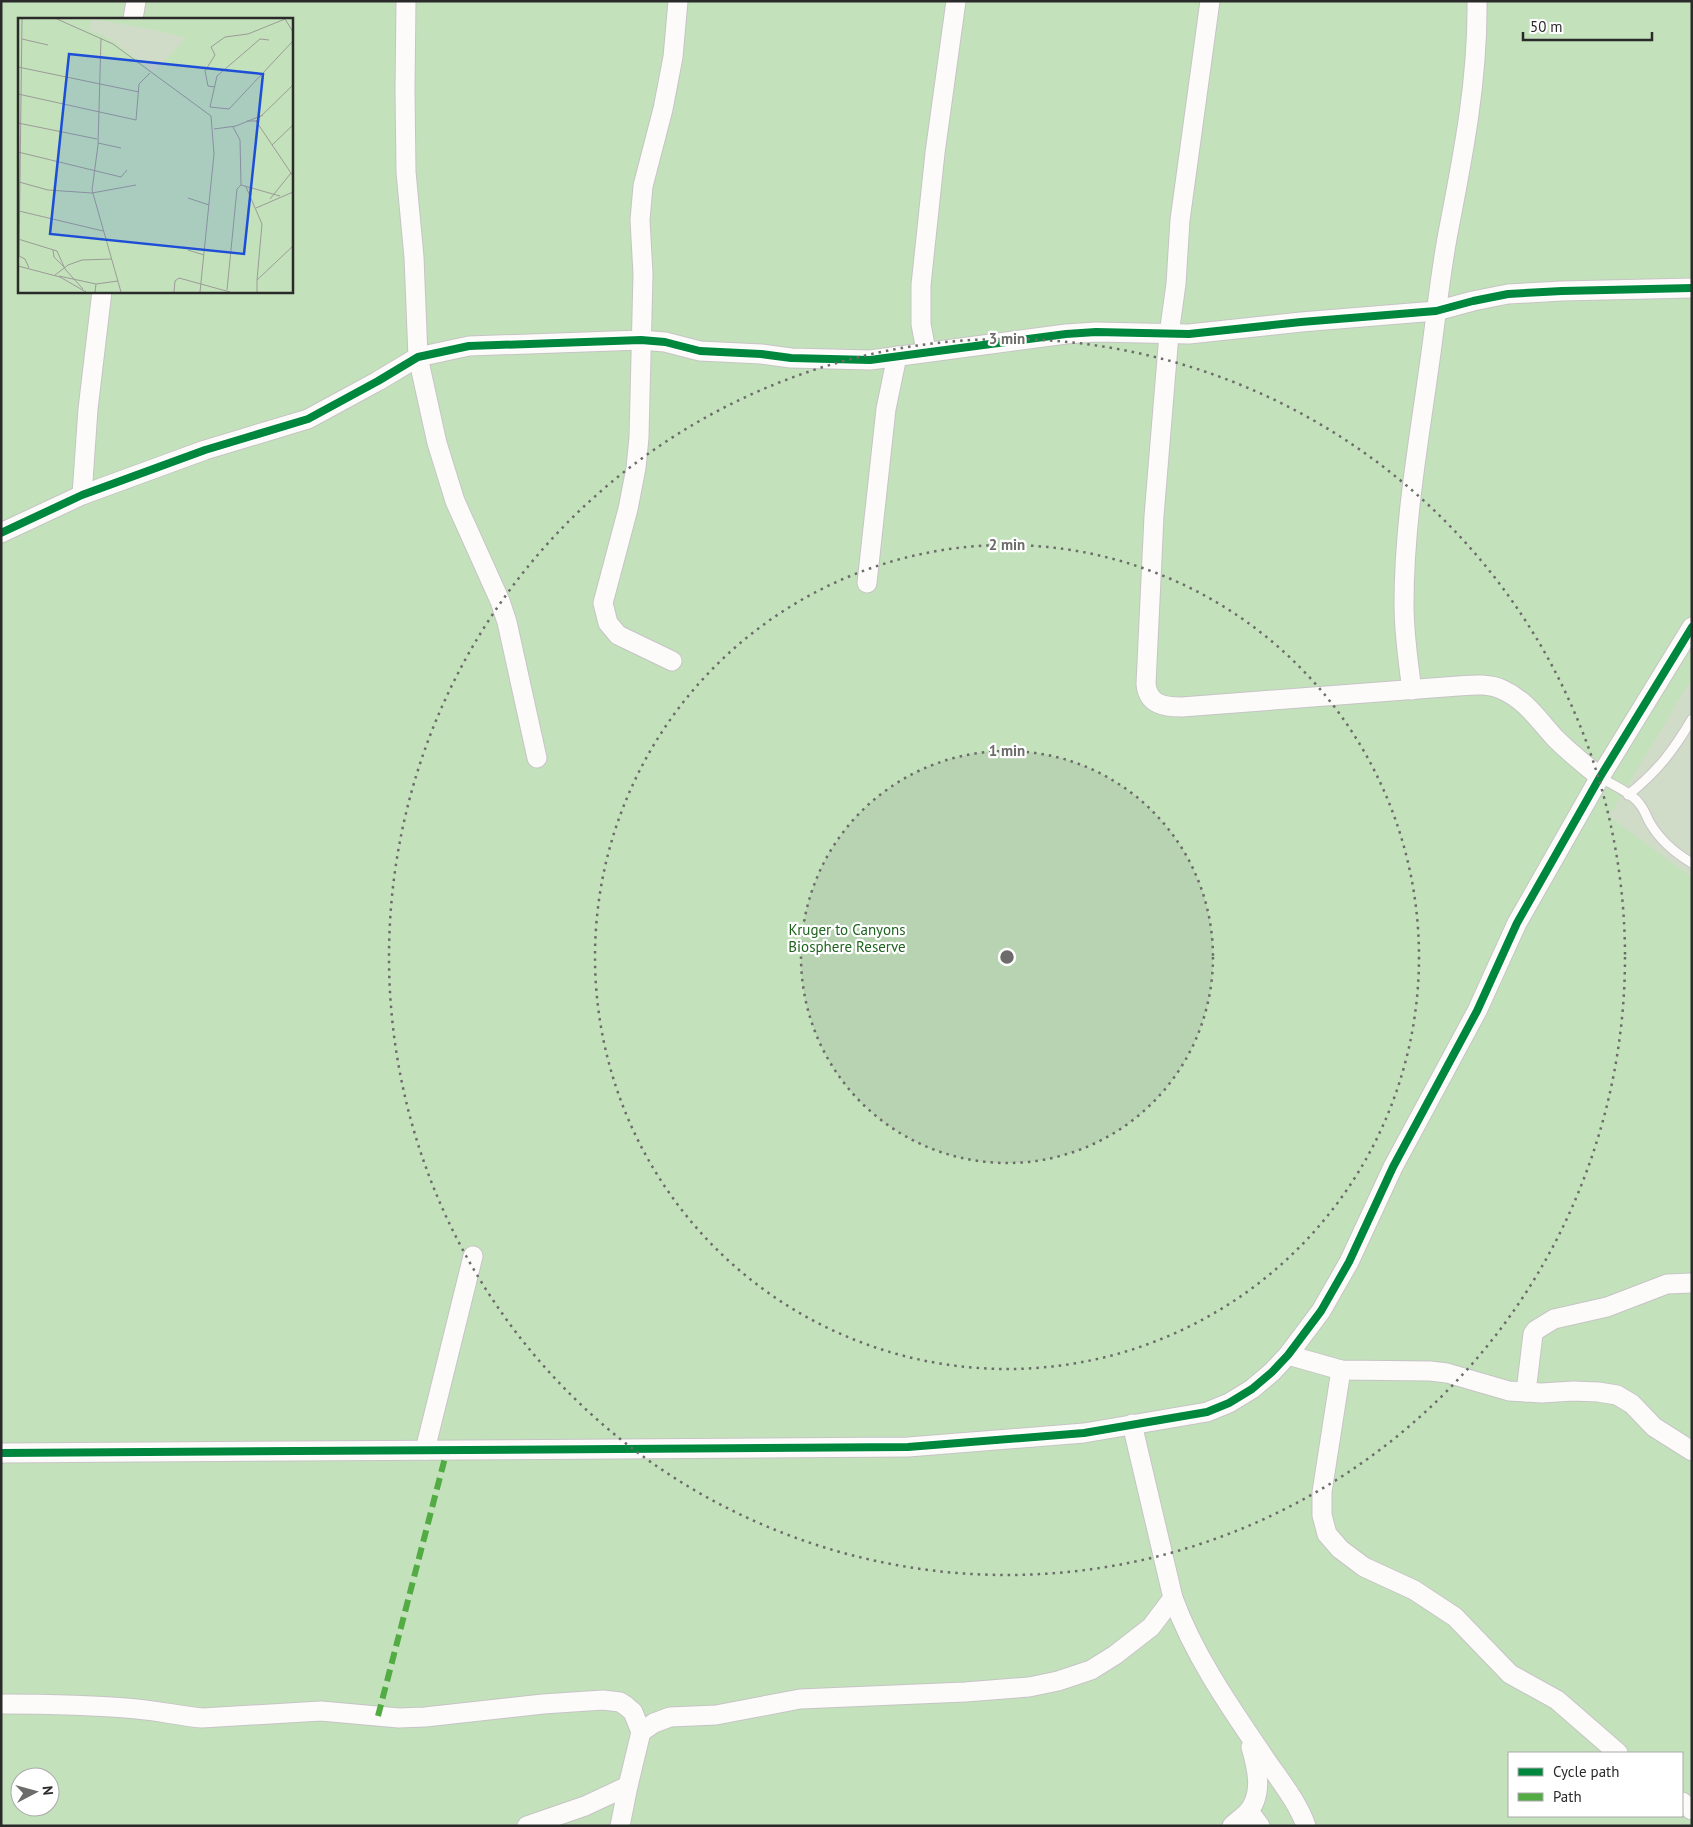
<svg xmlns="http://www.w3.org/2000/svg" width="1693" height="1827" font-family="'PT Sans',sans-serif">
	<style>
		.green { fill: #c3e2bb; fill-rule: evenodd }
		.cemetery { fill: #d0dcc8 }
		.lines { fill: none; stroke-linecap: round; stroke-linejoin: round }
		.lane-casing { stroke: #c6c4c5; stroke-width: 11 }
		.street-casing { stroke: #c6c4c5; stroke-width: 21 }
		.lane { stroke: #fcfbfa; stroke-width: 9 }
		.street { stroke: #fcfbfa; stroke-width: 19 }
		.quiet { stroke: #53ab44; stroke-width: 6; stroke-dasharray: 12 6; stroke-linecap: butt }
		.cycleway-casing { stroke: #fff; stroke-width: 11 }
		.cycleway { stroke: #00873e; stroke-width: 8 }
		.ring { fill: none; stroke: #6c6c6a; stroke-width: 2.5; stroke-dasharray: 2.5 5 }
		.labels { text-anchor: middle; dominant-baseline: central; stroke-width: 4.5; stroke-linejoin: round; paint-order: stroke }
		.park-label { font-size: 15px; fill: #1e631e; stroke: #fff }
		.inset-road { fill: none; stroke: #9c9b97; stroke-width: 1 }
		.view { fill: #1d4ed8; fill-opacity: 0.15; stroke: #1d4ed8; stroke-width: 2.5 }
		.inset-edge { fill: none; stroke: #2a2a2a; stroke-width: 2.5 }
		.centre { fill: #6c6c6a; stroke: #fff; stroke-width: 2.5 }
		.ring-label { font-size: 15px; text-anchor: middle; font-weight: bold; fill: #6c6c6a; stroke: #fff; stroke-width: 4.5; stroke-linejoin: round; paint-order: stroke }
	</style>
	<rect width="100%" height="100%" fill="#e8e6e0"/>
	<path class="green" d="M1,1H1692V1826H1ZM19,19H291V291H19ZM1509,1753H1682V1816H1509ZM20,1777H50V1807H20Z"/>
	<polygon class="cemetery" points="1692,678 1692,878 1609,816"/>
	<g class="lines">
		<defs>
			<g id="lane">
				<path d="M1600,777C1612,785 1633,793 1641,806C1645,811 1647,818 1650,823C1660,840 1675,853 1692,863"/>
				<path d="M1628,795C1658,771 1673,751 1692,719"/>
			</g>
			<g id="street">
				<polyline points="406,1 405,90 406,172 414,257 418,357 437,443 455,501 500,601 507,622 537,758"/>
				<path d="M1210,1L1180,220L1176,284L1169,334L1154,516L1146,684C1148,705 1165,707 1182,707L1458,686C1472,685 1489,683 1503,690C1526,700 1540,722 1556,739C1570,753 1585,765 1600,777"/>
				<polyline points="133,19 136,1"/>
				<polyline points="926,351 921,324 921,285 935,153 956,1"/>
				<polyline points="82,495 88,409 102,291"/>
				<polyline points="1,533 82,495 205,450 308,419 378,381 418,357 469,346 641,340 665,342 700,351 761,354 791,358 870,360 1066,334 1096,332 1189,334 1301,322 1436,311 1473,301 1508,294 1562,291 1692,288"/>
				<polyline points="867,583 886,409 897,356"/>
				<polyline points="672,661 618,635 608,623 603,603 628,509 636,468 639,437 643,274 640,220 643,186 663,109 673,57 678,1"/>
				<path d="M1412,690C1408,662 1404,633 1404,604C1404,522 1419,440 1430,360C1436,318 1440,275 1448,233C1463,156 1478,80 1477,1"/>
				<polyline points="1288,1355 1341,1370 1430,1371 1447,1373 1509,1391 1542,1393 1573,1391 1598,1392 1617,1395 1632,1404 1654,1427 1692,1451"/>
				<polyline points="1341,1370 1322,1492 1322,1515 1327,1534 1340,1549 1364,1567 1414,1590 1455,1617 1510,1674 1557,1700 1618,1753"/>
				<polyline points="1526,1392 1533,1334 1536,1330 1554,1319 1607,1307 1667,1284 1692,1283"/>
				<path d="M1132,1424L1173,1598C1194,1655 1228,1704 1262,1754C1277,1777 1297,1800 1306,1826"/>
				<polyline points="425,1450 473,1256"/>
				<polyline points="1,1453 908,1447 1084,1433 1207,1412 1229,1403 1252,1389 1272,1372 1288,1355 1321,1311 1349,1262 1393,1167 1477,1011 1517,923 1600,777 1692,627"/>
				<path d="M1,1704C46,1704 92,1705 137,1709C159,1711 180,1716 202,1718L321,1711L399,1718L425,1717L543,1704L603,1700L620,1702L626,1706L633,1712L641,1732L654,1723L670,1717L716,1715L800,1699L965,1692L1029,1687L1058,1681L1091,1670L1115,1655L1151,1627L1173,1598"/>
				<polyline points="1682,1802 1692,1810"/>
				<polyline points="1249,1811 1260,1826"/>
				<polyline points="527,1826 585,1806 628,1786"/>
				<polyline points="620,1826 628,1786 641,1732"/>
				<path d="M1232,1826C1237,1821 1243,1817 1247,1813C1264,1795 1257,1768 1251,1747"/>
			</g>
		</defs>
		<use href="#lane" class="lane-casing"/>
		<use href="#street" class="street-casing"/>
		<use href="#lane" class="lane"/>
		<use href="#street" class="street"/>
		<polyline class="quiet" points="378,1716 447,1450"/>
		<defs>
			<g id="cycleway">
				<polyline points="1,533 82,495 205,450 308,419 378,381 418,357 469,346 641,340 665,342 700,351 761,354 791,358 870,360 1066,334 1096,332 1189,334 1301,322 1436,311 1473,301 1508,294 1562,291 1692,288"/>
				<polyline points="1,1453 908,1447 1084,1433 1207,1412 1229,1403 1252,1389 1272,1372 1288,1355 1321,1311 1349,1262 1393,1167 1477,1011 1517,923 1600,777 1692,627"/>
			</g>
		</defs>
		<use href="#cycleway" class="cycleway-casing"/>
		<use href="#cycleway" class="cycleway"/>
	</g>
	<circle cx="1007" cy="957" r="206" fill="#6c6c6a" fill-opacity=".12"/>
	<g class="ring">
		<circle cx="1007" cy="957" r="206"/>
		<circle cx="1007" cy="957" r="412"/>
		<circle cx="1007" cy="957" r="618"/>
	</g>
	<g class="labels">
		<g class="park-label">
			<text x="847" y="929">Kruger to Canyons<tspan x="847" dy="17">Biosphere Reserve</tspan></text>
		</g>
	</g>
	<g transform="translate(18 18)">
		<rect width="275" height="275" fill="#e8e6e0"/>
		<path d="M0,1H275V274H0Z" fill="#c3e2bb"/>
		<path d="M74,1L141,13L168,20L136,54L91,20L71,12Z" fill="#d0dcc8"/>
		<path class="inset-road" d="M39,1L95,26L193,98L196,136L182,274M267,1L275,14M83,20L80,127L74,172L103,274M4,21L30,27M0,49L121,74M197,69L190,68L187,53L197,37L193,29L207,19L230,16L267,1M0,76L118,102L121,66L132,55M192,89L211,91L275,23M192,89L199,58L242,21L251,22M229,103H238L275,158M238,103L275,67M0,105L79,121M196,111L218,108L245,97M80,125L103,130M254,127L275,107M0,134L103,159L109,152M1,164L30,172L74,175L118,167M223,167L262,178M228,169L244,206L239,262M170,180L191,187M252,181L273,155M238,190L275,174M1,193L85,213M0,221L39,233L47,251L65,271M35,232L36,239L46,249M170,232L186,237M1,238L4,1M1,238L7,241L11,250M0,248L42,259L68,274M37,257L50,247L64,242L94,241M41,258L78,266M209,272L219,171L223,167L222,122L215,109M77,274L78,266L100,263M156,274L157,263L161,260L212,274M239,274V262L275,228"/>
		<path class="view" d="M51,36L245,56L226,236L32,216Z"/>
		<rect width="275" height="275" class="inset-edge"/>
	</g>
	<circle cx="1007" cy="957" r="8" class="centre"/>
	<g class="ring-label">
		<text x="1007" y="344">3 min</text>
		<text x="1007" y="550">2 min</text>
		<text x="1007" y="756">1 min</text>
	</g>
	<rect width="1693" height="1827" fill="none" stroke="#2a2a2a" stroke-width="5"/>
	<rect x="1508" y="1752" width="175" height="65" fill="#ffffff" stroke="#aaaaaa"/>
	<rect x="1518" y="1768" width="25" height="8" fill="#00873e" stroke="#aaaaaa"/>
	<text x="1553" y="1777" font-size="15" fill="#2a2a2a">Cycle path</text>
	<rect x="1518" y="1793" width="25" height="8" fill="#53ab44" stroke="#aaaaaa"/>
	<text x="1553" y="1802" font-size="15" fill="#2a2a2a">Path</text>
	<g transform="translate(35 1792) rotate(84)"><circle r="24" fill="#ffffff" stroke="#aaaaaa"/>
	<path d="M0-4L9 19L0 12L-9 19Z" fill="#6c6c6a"/>
	<text y="-8" font-size="14" font-weight="bold" text-anchor="middle" fill="#2a2a2a">N</text>
	</g>
	<path d="M1523 32v8h129v-8" fill="none" stroke="#2a2a2a" stroke-width="2.5"/>
	<text x="1530" y="32" font-size="15" fill="#2a2a2a" stroke="#ffffff" stroke-width="4" paint-order="stroke">50 m</text>
</svg>
